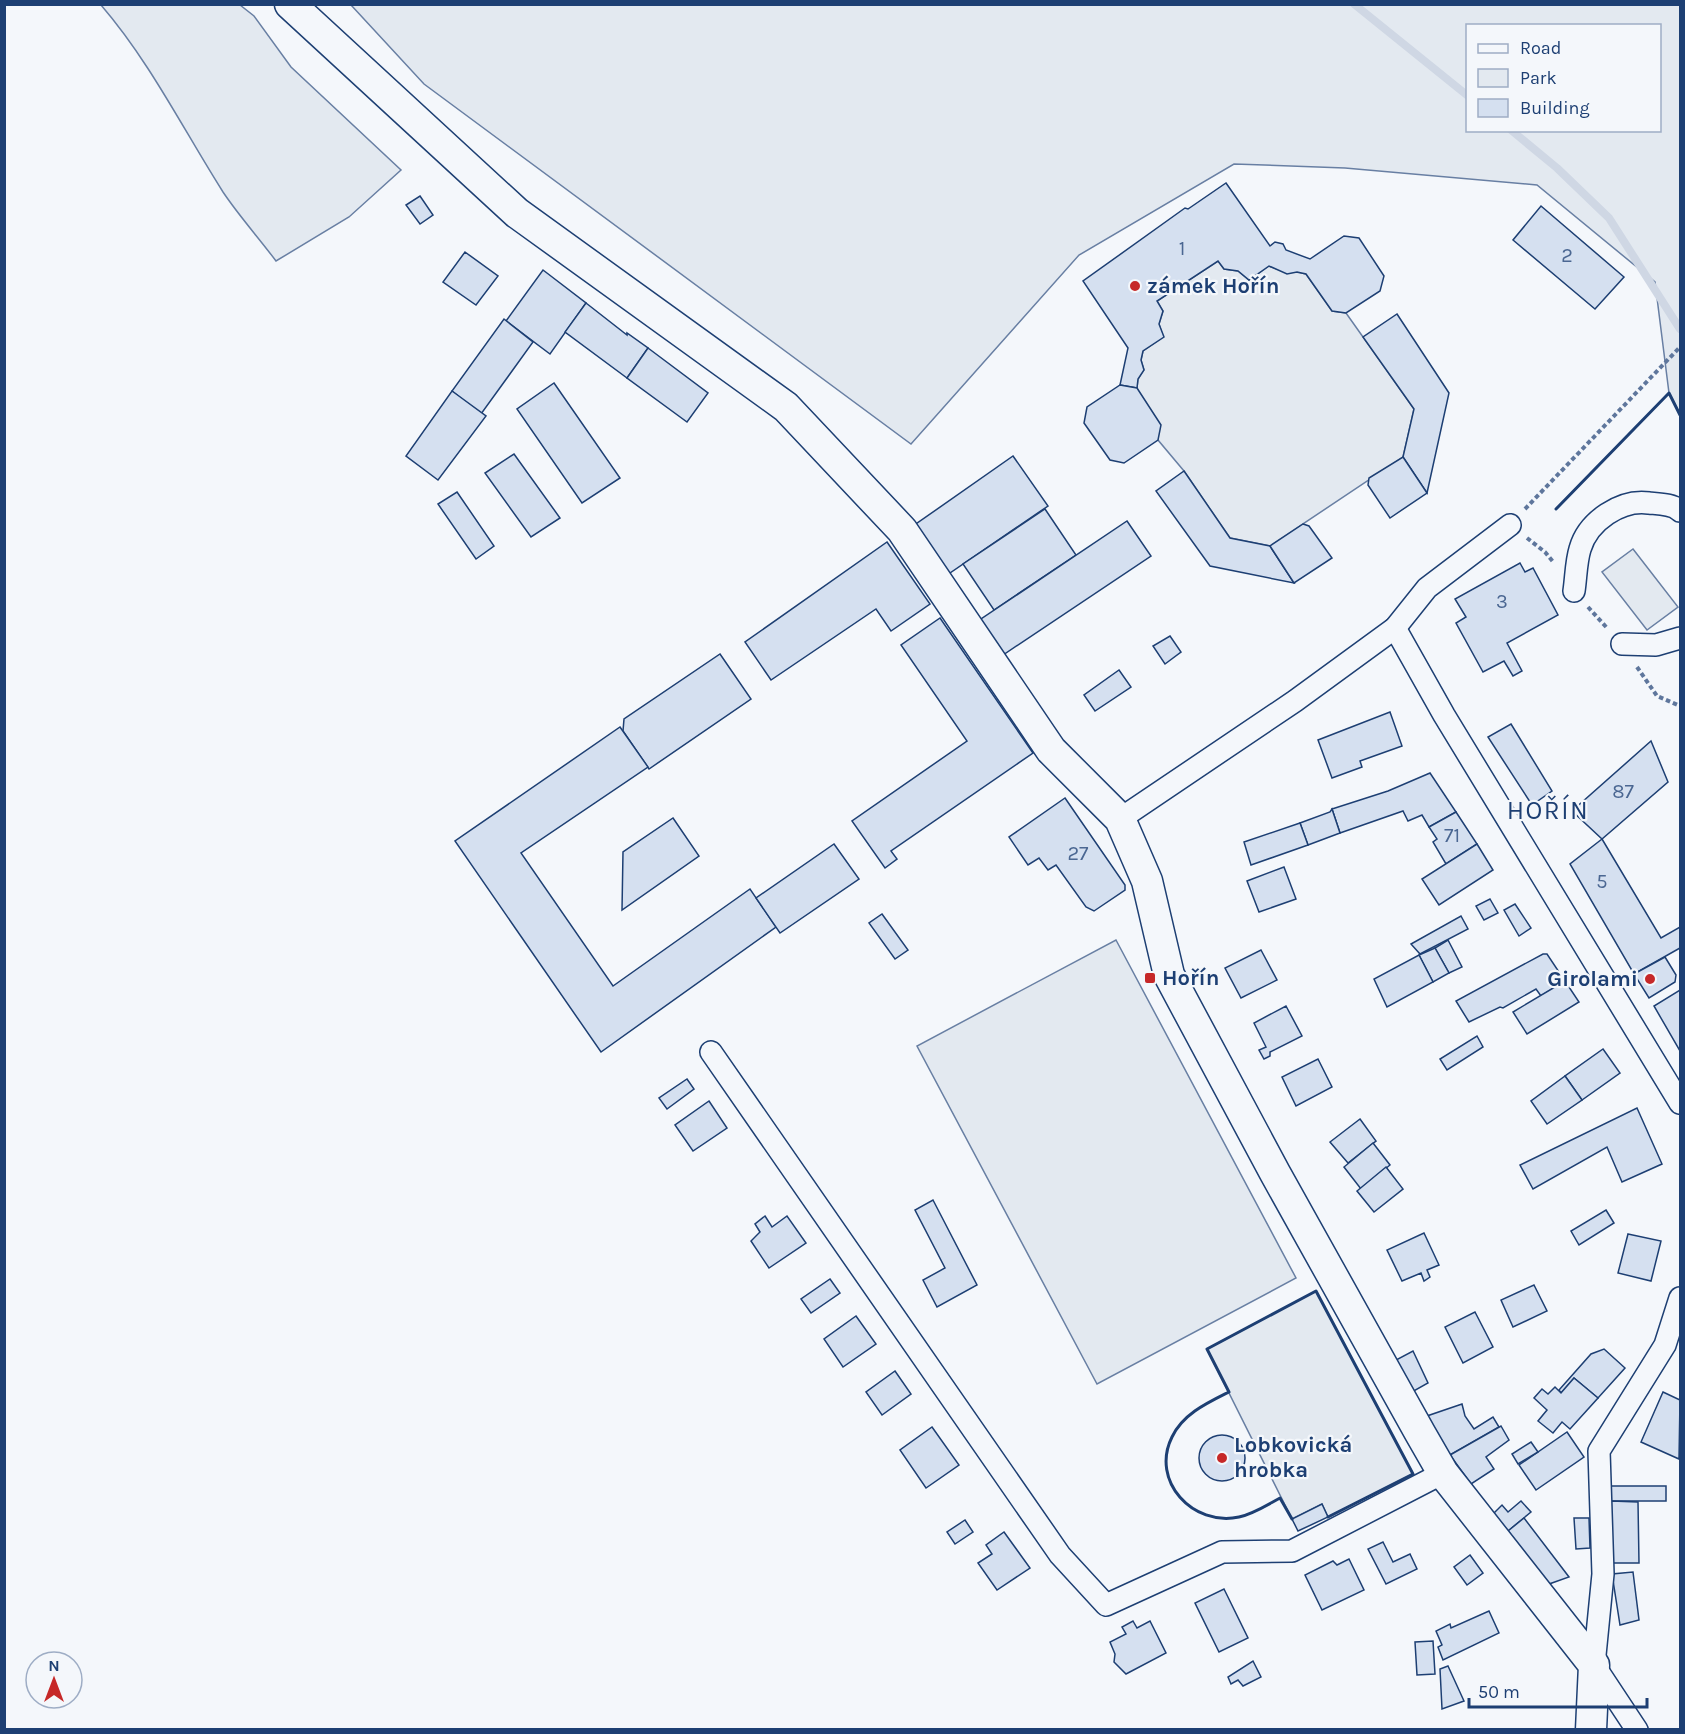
<svg xmlns="http://www.w3.org/2000/svg" width="1685" height="1734" font-family="Karla,sans-serif">
	<style>
		.green { fill: #e3e9f0; stroke: #687fa3; stroke-width: 1.5; fill-rule: evenodd }
		.lines { fill: none; stroke-linecap: round; stroke-linejoin: round }
		.stream { stroke: #cfd7e4; stroke-width: 8 }
		.building { fill: #d5e0f0; stroke: #1d3f73; stroke-width: 1.5 }
		.street-casing { stroke: #1d3f73; stroke-width: 24 }
		.secondary-casing { stroke: #1d3f73; stroke-width: 33 }
		.path { stroke: #5e769c; stroke-width: 4; stroke-dasharray: 4.5 3; stroke-linecap: butt }
		.street { stroke: #f4f7fb; stroke-width: 21 }
		.secondary { stroke: #f4f7fb; stroke-width: 30 }
		.wall { stroke: #1d3f73; stroke-width: 3 }
		.poi-dot { fill: #c62828; stroke: #f4f7fb; stroke-width: 2 }
		.labels { text-anchor: middle; dominant-baseline: central; stroke-width: 4.5; stroke-linejoin: round; paint-order: stroke }
		.number-label { font-size: 20px; fill: #4b6792 }
		.poi-label { font-size: 22px; font-weight: bold; fill: #1d3f73; stroke: #f4f7fb; text-anchor: start }
		.quarter-label { font-size: 26px; letter-spacing: 1.5px; fill: #1d3f73; stroke: #f4f7fb }
	</style>
	<rect width="100%" height="100%" fill="#f4f7fb"/>
	<g class="green">
		<path d="M101,5H240L254,16L291,67L401,170L349,217L276,261C259,238 239,216 223,192C183,129 150,62 101,5Z"/>
		<path d="M351,5H1680V414L1669,393L1655,282L1537,185L1345,168L1234,164L1079,255L911,444L424,84ZM1468,26H1660V130H1468Z"/>
		<path d="M1218,261L1224,269L1238,271L1249,280L1269,266C1287,274 1291,270 1306,274L1332,311L1346,313L1414,409L1403,457L1270,546L1230,538L1184,471L1158,440L1137,388L1138,379L1144,370L1141,360L1143,351L1163,337L1159,324L1163,311L1157,301Z"/>
		<polygon points="1633,549 1678,607 1647,630 1602,572"/>
		<polygon points="1116,940 1296,1278 1097,1384 917,1046"/>
		<polygon points="1316,1291 1413,1474 1328,1517 1322,1504 1292,1519 1207,1349"/>
	</g>
	<g class="lines">
		<g class="stream">
			<polyline points="1354,4 1468,96"/>
			<polyline points="1511,130 1557,168 1609,218 1680,329"/>
		</g>
	</g>
	<g class="building">
		<polygon points="1226,183 1270,246 1275,242 1283,244 1286,250 1310,259 1344,236 1359,238 1384,276 1380,291 1346,313 1332,311 1306,274 1297,272 1287,274 1269,266 1249,280 1238,271 1224,269 1218,261 1157,301 1163,311 1159,324 1164,337 1143,351 1141,360 1144,370 1138,379 1137,388 1120,385 1128,348 1083,281 1185,208 1188,209"/>
		<polygon points="420,196 433,215 420,224 406,205"/>
		<polygon points="1541,206 1624,277 1595,309 1513,240"/>
		<polygon points="465,252 498,276 476,305 443,282"/>
		<polygon points="543,270 586,303 550,354 506,321"/>
		<polygon points="586,303 627,335 627,333 648,348 627,378 565,332"/>
		<polygon points="1397,314 1449,393 1427,493 1403,457 1414,409 1363,337"/>
		<polygon points="504,319 533,342 481,414 452,391"/>
		<polygon points="648,348 708,393 687,422 627,378"/>
		<polygon points="554,383 620,478 582,503 517,409"/>
		<polygon points="1120,385 1137,388 1161,425 1158,440 1124,463 1110,460 1084,423 1087,407"/>
		<polygon points="452,391 486,416 438,480 406,456"/>
		<polygon points="514,454 560,518 531,537 485,473"/>
		<polygon points="1013,456 1048,506 947,575 913,526"/>
		<polygon points="1403,457 1427,493 1390,518 1368,485 1369,478"/>
		<polygon points="1184,471 1230,538 1270,546 1294,583 1210,566 1156,491"/>
		<polygon points="457,492 494,546 476,559 438,504"/>
		<polygon points="1045,509 1076,555 994,610 963,564"/>
		<polygon points="1127,521 1151,556 1003,655 978,621"/>
		<polygon points="1303,524 1309,526 1332,558 1294,583 1270,546"/>
		<polygon points="887,542 930,604 891,631 876,609 771,680 745,642"/>
		<polygon points="1520,563 1525,572 1533,568 1558,615 1507,643 1522,671 1513,676 1504,661 1483,672 1456,623 1466,617 1455,599"/>
		<polygon points="940,618 1033,753 891,851 897,859 885,868 852,821 967,741 901,645"/>
		<polygon points="1170,636 1181,652 1165,664 1153,646"/>
		<polygon points="720,654 751,699 649,769 623,731 624,719"/>
		<polygon points="1119,670 1131,687 1095,711 1084,695"/>
		<polygon points="1390,712 1402,746 1360,761 1362,767 1332,778 1318,740"/>
		<polygon points="1511,724 1552,791 1532,805 1488,737"/>
		<polygon points="620,727 648,767 521,853 613,986 750,889 776,927 601,1052 455,841"/>
		<polygon points="1651,741 1668,782 1602,839 1572,811"/>
		<polygon points="1430,773 1456,812 1429,827 1422,815 1408,821 1403,811 1340,833 1332,809 1388,791"/>
		<polygon points="1065,798 1125,885 1125,890 1094,911 1086,907 1056,865 1048,870 1039,858 1028,865 1009,837"/>
		<polygon points="1332,809 1340,833 1308,845 1300,823 1330,812"/>
		<polygon points="1456,812 1477,844 1446,864 1433,842 1437,839 1429,827"/>
		<polygon points="673,818 699,856 622,910 623,852"/>
		<polygon points="1300,823 1308,845 1251,865 1244,842"/>
		<polygon points="1602,839 1661,938 1680,927 1680,948 1634,974 1570,864"/>
		<polygon points="834,844 859,879 780,933 756,898"/>
		<polygon points="1477,844 1493,870 1439,905 1422,879"/>
		<polygon points="1284,867 1296,899 1259,912 1247,881"/>
		<polygon points="1490,899 1498,913 1484,920 1476,906"/>
		<polygon points="1515,904 1531,928 1519,936 1504,910"/>
		<polygon points="882,914 908,950 895,959 869,923"/>
		<polygon points="1461,916 1468,929 1420,954 1411,944"/>
		<polygon points="1448,940 1462,967 1449,973 1435,948"/>
		<polygon points="1435,948 1449,973 1433,982 1419,955"/>
		<polygon points="1261,950 1277,980 1241,998 1225,968"/>
		<polygon points="1543,954 1547,954 1565,981 1541,996 1536,989 1503,1008 1500,1007 1469,1022 1456,1001"/>
		<polygon points="1419,955 1433,982 1387,1007 1374,979"/>
		<polygon points="1665,957 1676,975 1675,982 1649,998 1634,974"/>
		<polygon points="1565,981 1579,1002 1527,1034 1513,1012"/>
		<polygon points="1680,990 1680,1051 1654,1006"/>
		<polygon points="1286,1006 1302,1036 1270,1052 1270,1056 1264,1059 1259,1050 1266,1047 1254,1023"/>
		<polygon points="1477,1036 1483,1047 1447,1070 1440,1059"/>
		<polygon points="1603,1049 1620,1073 1582,1100 1565,1076"/>
		<polygon points="1318,1059 1332,1087 1296,1106 1282,1077"/>
		<polygon points="1565,1076 1582,1100 1547,1124 1531,1101"/>
		<polygon points="687,1079 694,1089 667,1109 659,1098"/>
		<polygon points="709,1101 727,1128 693,1151 675,1125"/>
		<polygon points="1637,1108 1662,1164 1622,1182 1607,1147 1533,1189 1520,1165"/>
		<polygon points="1360,1119 1376,1141 1348,1163 1330,1142"/>
		<polygon points="1373,1143 1390,1165 1361,1189 1344,1167"/>
		<polygon points="1386,1167 1403,1189 1374,1212 1357,1191"/>
		<polygon points="933,1200 977,1285 937,1307 923,1280 945,1268 915,1210"/>
		<polygon points="1606,1210 1614,1223 1579,1245 1571,1231"/>
		<polygon points="765,1216 772,1227 787,1216 806,1243 769,1268 751,1241 760,1232 755,1224"/>
		<polygon points="1424,1233 1439,1265 1427,1270 1430,1277 1424,1281 1421,1273 1402,1281 1387,1250"/>
		<polygon points="1628,1234 1661,1241 1651,1281 1618,1273"/>
		<polygon points="830,1279 840,1293 811,1313 801,1299"/>
		<polygon points="1534,1285 1547,1311 1513,1327 1501,1300"/>
		<polygon points="1475,1312 1493,1347 1463,1363 1445,1327"/>
		<polygon points="856,1316 876,1344 843,1367 824,1339"/>
		<polygon points="1604,1349 1625,1368 1598,1398 1574,1378 1561,1393 1559,1390 1591,1354"/>
		<polygon points="1413,1351 1428,1383 1412,1392 1396,1360"/>
		<polygon points="895,1371 911,1394 882,1415 866,1392"/>
		<polygon points="1574,1378 1598,1398 1570,1429 1562,1422 1553,1433 1538,1421 1547,1410 1534,1398 1542,1389 1548,1394 1555,1387 1561,1393"/>
		<polygon points="1663,1392 1680,1400 1679,1459 1641,1442"/>
		<polygon points="1462,1404 1465,1416 1474,1429 1493,1417 1499,1427 1450,1455 1424,1417"/>
		<polygon points="1501,1426 1509,1440 1486,1457 1494,1469 1471,1484 1450,1455"/>
		<polygon points="932,1427 959,1465 926,1488 900,1450"/>
		<polygon points="1567,1432 1584,1457 1536,1490 1519,1465"/>
		<circle cx="1222" cy="1458" r="23"/>
		<polygon points="1531,1442 1538,1452 1518,1464 1512,1454"/>
		<rect x="1611" y="1486" width="55" height="15"/>
		<polygon points="1521,1501 1531,1512 1508,1531 1493,1514 1502,1505 1508,1512"/>
		<polygon points="1611,1501 1638,1502 1639,1563 1612,1563"/>
		<polygon points="1322,1504 1328,1517 1298,1531 1292,1519"/>
		<polygon points="1524,1518 1569,1577 1549,1584 1508,1531"/>
		<polygon points="1574,1518 1589,1518 1590,1548 1576,1549"/>
		<polygon points="965,1520 973,1532 955,1544 947,1532"/>
		<polygon points="1004,1532 1030,1568 997,1590 978,1563 992,1554 986,1545"/>
		<polygon points="1383,1542 1393,1562 1410,1554 1417,1569 1386,1584 1368,1549"/>
		<polygon points="1470,1555 1483,1573 1467,1585 1454,1567"/>
		<polygon points="1349,1559 1364,1590 1322,1610 1305,1575 1333,1561 1337,1565"/>
		<polygon points="1633,1572 1639,1620 1620,1625 1612,1574"/>
		<polygon points="1224,1589 1248,1638 1219,1652 1195,1603"/>
		<polygon points="1489,1611 1499,1633 1443,1660 1438,1647 1442,1645 1436,1631 1450,1624 1451,1628"/>
		<polygon points="1133,1621 1137,1628 1150,1621 1166,1653 1126,1674 1114,1662 1115,1654 1110,1642 1126,1634 1122,1627"/>
		<polygon points="1433,1641 1435,1674 1417,1675 1415,1642"/>
		<polygon points="1253,1661 1261,1677 1243,1686 1238,1680 1231,1684 1228,1677"/>
		<polygon points="1448,1666 1464,1701 1442,1709 1440,1669"/>
	</g>
	<g class="lines">
		<defs>
			<g id="street">
				<path d="M1574,591C1576,578 1576,562 1580,549C1588,521 1621,499 1649,503C1660,504 1673,504 1680,511"/>
				<polyline points="1395,628 1444,715 1680,1103"/>
				<polyline points="1622,644 1656,645 1680,638"/>
				<polyline points="1120,819 1295,701 1395,628 1427,588 1510,525"/>
				<polyline points="711,1052 1060,1555 1106,1605 1222,1552 1292,1551 1443,1473"/>
				<polyline points="1637,1730 1594,1665 1603,1574 1599,1451 1665,1345 1680,1298"/>
			</g>
			<polyline id="secondary" points="290,4 517,213 786,407 902,530 1051,750 1120,819 1147,881 1169,975 1275,1173 1420,1433 1443,1473 1594,1665 1591,1730"/>
		</defs>
		<use href="#street" class="street-casing"/>
		<use href="#secondary" class="secondary-casing"/>
		<g class="path">
			<polyline points="1525,509 1680,347"/>
			<polyline points="1527,538 1545,552 1554,563"/>
			<polyline points="1588,607 1607,628"/>
			<polyline points="1637,667 1657,696 1680,706"/>
		</g>
		<use href="#street" class="street"/>
		<use href="#secondary" class="secondary"/>
		<g class="wall">
			<polyline points="1556,509 1669,393 1680,415"/>
			<path d="M1292,1519L1280,1498C1267,1505 1253,1514 1239,1517C1193,1527 1150,1481 1172,1437C1183,1414 1207,1403 1229,1392L1207,1349L1316,1291L1413,1474L1328,1517"/>
		</g>
	</g>
	<g class="poi-dot">
		<circle cx="1135" cy="286" r="6"/>
		<rect x="1144" y="972" width="12" height="12" rx="3"/>
		<circle cx="1650" cy="979" r="6"/>
		<circle cx="1222" cy="1458" r="6"/>
	</g>
	<g class="labels">
		<g class="number-label">
			<text x="1182" y="248">1</text>
			<text x="1567" y="255">2</text>
			<text x="1502" y="601">3</text>
			<text x="1623" y="791">87</text>
			<text x="1452" y="835">71</text>
			<text x="1078" y="853">27</text>
			<text x="1602" y="881">5</text>
		</g>
		<g class="poi-label">
			<text x="1147" y="286">zámek Hořín</text>
			<text x="1162" y="978">Hořín</text>
			<text x="1638" y="979" text-anchor="end">Girolami</text>
			<text x="1234" y="1445">Lobkovická<tspan x="1234" dy="25">hrobka</tspan></text>
		</g>
		<g class="quarter-label">
			<text x="1548" y="810">HOŘÍN</text>
		</g>
	</g>
	<rect width="1685" height="1734" fill="none" stroke="#1d3f73" stroke-width="12"/>
	<rect x="1466" y="24" width="195" height="108" fill="#f4f7fb" stroke="#9eadc5" stroke-width="1.5"/>
	<rect x="1478" y="44" width="30" height="9" fill="#f4f7fb" stroke="#9eadc5" stroke-width="1.5"/>
	<text x="1520" y="54" font-size="18" fill="#1d3f73">Road</text>
	<rect x="1478" y="69" width="30" height="18" fill="#e3e9f0" stroke="#9eadc5" stroke-width="1.5"/>
	<text x="1520" y="84" font-size="18" fill="#1d3f73">Park</text>
	<rect x="1478" y="99" width="30" height="18" fill="#d5e0f0" stroke="#9eadc5" stroke-width="1.5"/>
	<text x="1520" y="114" font-size="18" fill="#1d3f73">Building</text>
	<g transform="translate(54 1680)"><circle r="28" fill="#f4f7fb" stroke="#9eadc5" stroke-width="1.5"/>
	<path d="M0-4.5L10 22L0 15L-10 22Z" fill="#c62828"/>
	<text y="-9" font-size="16" font-weight="bold" text-anchor="middle" fill="#1d3f73">N</text>
	</g>
	<path d="M1469 1698v9h178v-9" fill="none" stroke="#1d3f73" stroke-width="3"/>
	<text x="1478" y="1698" font-size="18" fill="#1d3f73" stroke="#f4f7fb" stroke-width="4.5" paint-order="stroke">50 m</text>
</svg>
